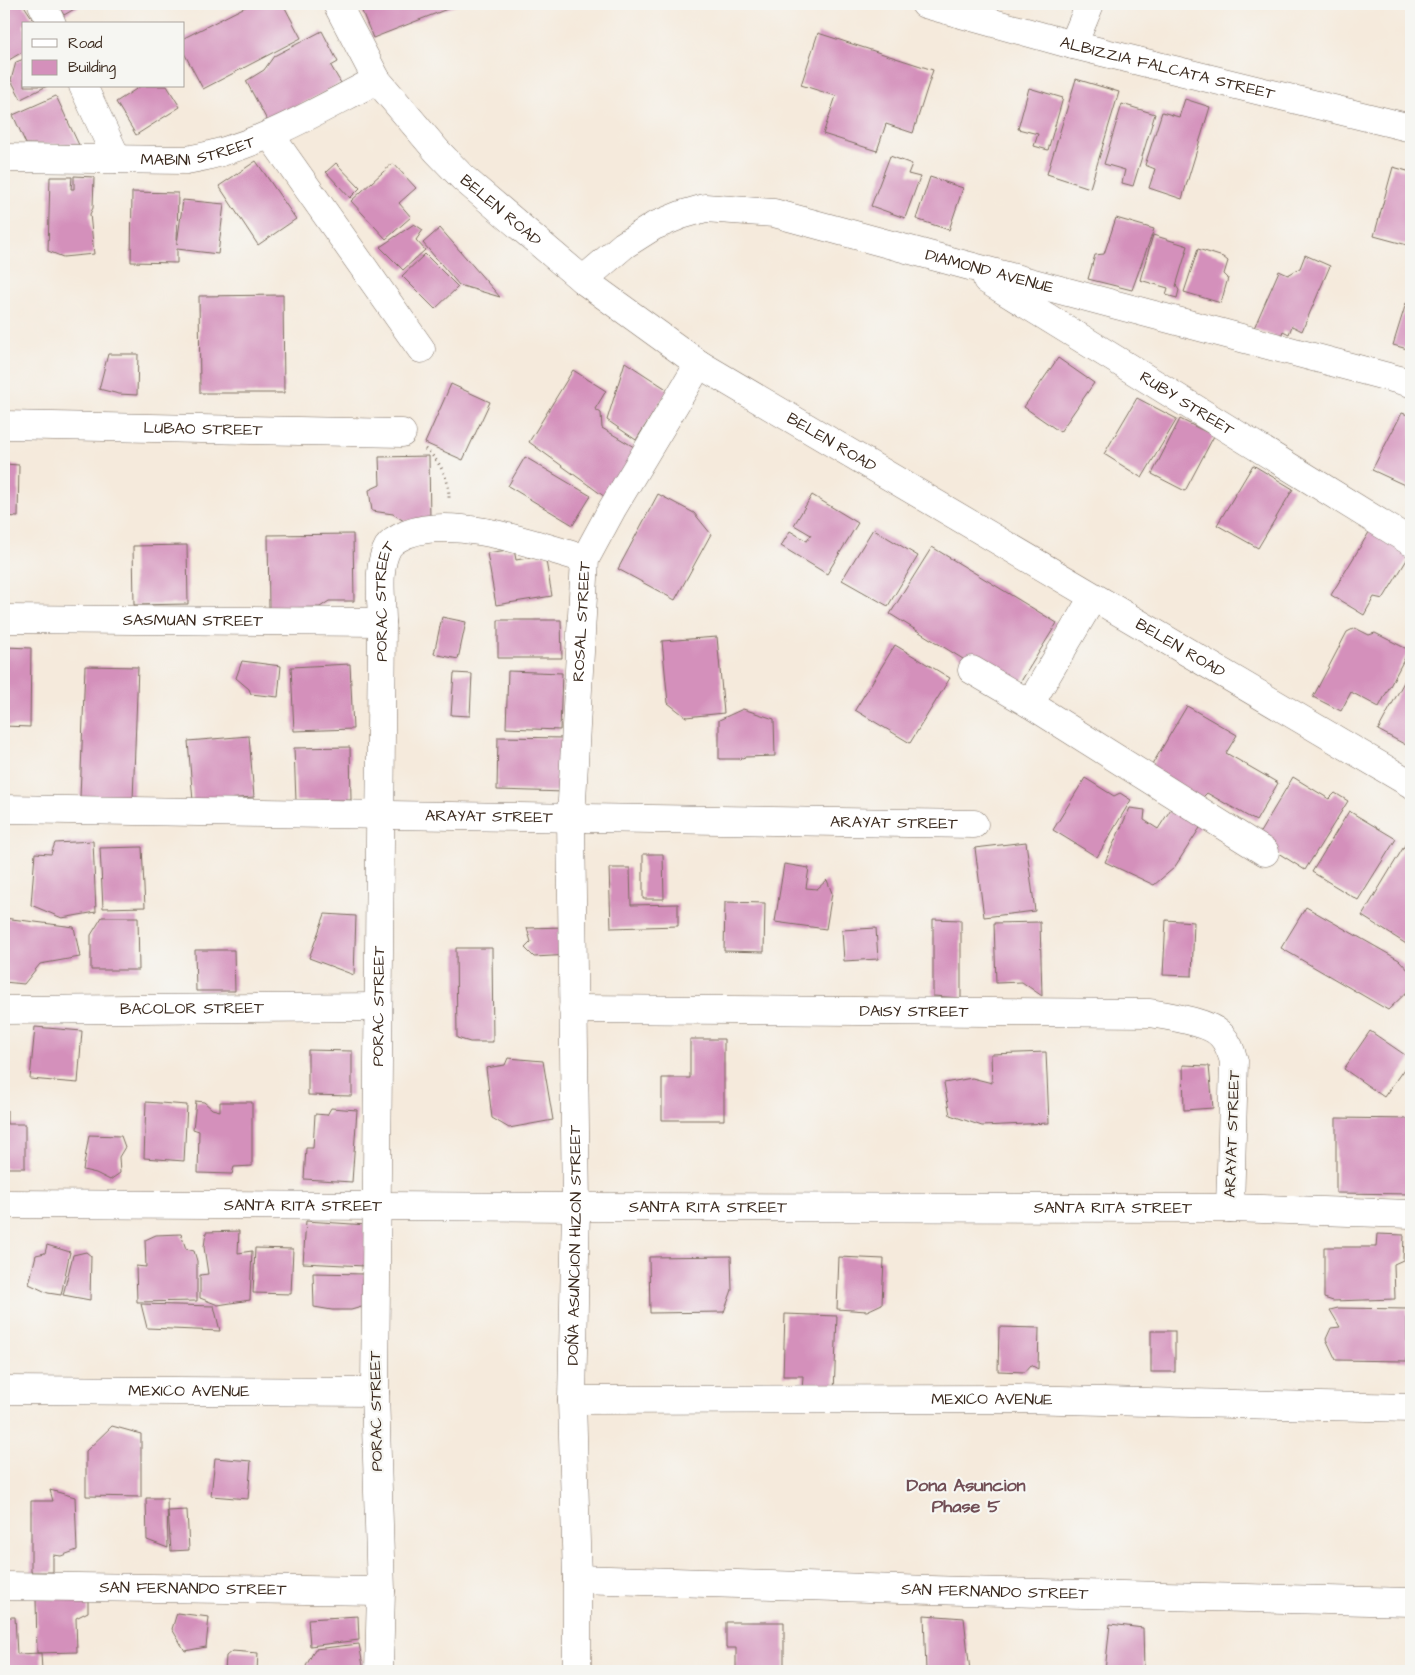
<svg xmlns="http://www.w3.org/2000/svg" width="1415" height="1675" font-family="'Architects Daughter',sans-serif">
	<style>
		.building { fill: #d490bb }
		.lines { fill: none; stroke-linecap: round; stroke-linejoin: round }
		.minor-casing { stroke: #7c6d60; stroke-width: 29 }
		.path { stroke: #7c6d60; stroke-width: 3; stroke-dasharray: 1 4; stroke-linecap: butt }
		.minor { stroke: #fff; stroke-width: 28 }
		.labels { text-anchor: middle; dominant-baseline: central; stroke-width: 4.5; stroke-linejoin: round; paint-order: stroke }
		.street-label { font-size: 16px; fill: #3b2a1e; stroke: #f6f6f2 }
		.neighbourhood-label { font-size: 18px; font-weight: bold; fill: #714e55; stroke: #f6f6f2 }
	</style>
	<rect width="100%" height="100%" fill="#f6f6f2"/>
	<filter id="ink" filterUnits="userSpaceOnUse"><feTurbulence type="fractalNoise" baseFrequency=".02" numOctaves="2"/><feDisplacementMap in="SourceGraphic" scale="10" xChannelSelector="R" yChannelSelector="G"/><feConvolveMatrix kernelMatrix="1 2 1 2 8 2 1 2 1" color-interpolation-filters="sRGB"/></filter>
	<filter id="wash" filterUnits="userSpaceOnUse"><feTurbulence type="fractalNoise" baseFrequency=".0096" numOctaves="4" result="noise"/><feDisplacementMap in="SourceGraphic" scale="20" xChannelSelector="R" yChannelSelector="G"/><feGaussianBlur stdDeviation="1.12" result="paint"/><feColorMatrix in="noise" values="0 0 0 0 0 0 0 0 0 0 0 0 0 0 0 0 0 1.4 0 .05"/><feComposite in="paint" operator="in"/></filter>
	<g filter="url(#wash)">
		<rect width="100%" height="100%" fill="#f5eadc"/>
		<g id="blocks">
			<g class="building">
				<polygon points="13,4 23,4 36,24 24,24 24,51 4,63 4,10"/>
				<polygon points="57,4 83,4 64,15"/>
				<polygon points="251,4 283,4 301,38 203,89 184,53 184,38"/>
				<polygon points="359,4 460,4 373,38"/>
				<polygon points="322,31 338,62 331,66 341,83 268,122 246,81 264,70 274,56"/>
				<polygon points="818,33 933,70 913,133 886,124 877,151 823,134 836,96 801,85"/>
				<polygon points="24,59 24,86 47,86 21,99 11,80 16,62"/>
				<polygon points="1076,79 1119,92 1090,188 1047,174"/>
				<polygon points="141,86 167,86 180,107 136,135 116,102"/>
				<polygon points="1029,88 1063,98 1048,150 1034,146 1038,134 1018,129"/>
				<polygon points="56,96 79,145 26,144 13,115"/>
				<polygon points="1185,99 1210,107 1182,199 1149,188 1155,169 1145,165 1162,112 1179,117"/>
				<polygon points="1122,104 1155,114 1133,186 1122,183 1125,170 1104,164"/>
				<polygon points="890,156 912,164 908,174 920,177 905,218 871,206"/>
				<polygon points="256,161 296,219 258,245 219,186"/>
				<polygon points="336,163 360,188 350,198 326,172"/>
				<polygon points="393,163 416,188 399,203 411,217 386,239 351,201"/>
				<polygon points="1393,167 1411,172 1411,246 1374,236"/>
				<polygon points="74,176 94,177 93,208 90,214 94,254 63,257 48,251 50,177 72,177 71,189 74,189"/>
				<polygon points="930,177 963,188 949,230 916,219"/>
				<polygon points="132,192 178,193 177,244 183,200 224,204 218,254 177,249 177,263 131,262"/>
				<polygon points="1116,218 1154,229 1132,290 1088,279 1095,255 1104,254"/>
				<polygon points="414,224 423,230 416,240 425,250 403,270 380,247"/>
				<polygon points="440,228 500,297 459,285 423,243"/>
				<polygon points="1153,235 1188,246 1176,286 1179,290 1177,298 1166,295 1168,288 1140,280"/>
				<polygon points="1198,249 1223,257 1228,261 1224,274 1228,278 1221,303 1184,292"/>
				<polygon points="425,254 458,287 435,309 402,276"/>
				<polygon points="1305,255 1330,266 1302,331 1292,326 1289,334 1283,331 1280,339 1254,328 1279,271 1288,275 1300,268"/>
				<polygon points="283,295 284,393 200,393 199,296"/>
				<polygon points="1406,303 1411,304 1411,350 1393,345"/>
				<polygon points="108,354 138,354 137,395 119,394 99,389"/>
				<polygon points="1058,358 1094,383 1060,432 1024,407"/>
				<polygon points="625,362 668,390 636,440 607,420"/>
				<polygon points="573,370 606,391 595,409 601,413 602,428 639,450 605,497 529,442"/>
				<polygon points="451,384 490,402 463,460 425,443"/>
				<polygon points="1137,398 1177,419 1142,478 1104,454"/>
				<polygon points="1402,413 1411,416 1411,488 1372,470"/>
				<polygon points="1180,419 1214,436 1185,491 1152,474"/>
				<polygon points="429,456 430,521 404,521 393,514 372,511 369,490 380,485 379,457"/>
				<polygon points="525,457 591,496 573,525 508,486"/>
				<polygon points="4,464 19,465 18,517 4,516"/>
				<polygon points="1253,465 1293,489 1258,548 1217,525"/>
				<polygon points="658,494 694,513 711,534 675,600 618,569"/>
				<polygon points="812,495 858,523 827,574 781,546 790,531 807,541 811,535 794,525"/>
				<polygon points="873,529 918,556 888,606 842,580"/>
				<polygon points="1371,529 1411,553 1383,599 1374,597 1364,615 1331,595"/>
				<polygon points="353,534 354,601 329,601 320,607 269,608 268,535"/>
				<polygon points="187,545 188,604 134,605 133,546"/>
				<polygon points="932,547 1057,623 1015,691 890,614"/>
				<polygon points="514,549 516,560 545,555 552,596 496,605 487,553"/>
				<polygon points="442,617 466,622 458,659 434,654"/>
				<polygon points="498,620 561,620 562,658 498,658"/>
				<polygon points="1355,628 1369,635 1375,633 1409,650 1379,707 1351,692 1341,711 1313,697 1347,632"/>
				<polygon points="717,637 724,713 686,717 668,703 662,641"/>
				<polygon points="895,645 950,678 910,743 855,710"/>
				<polygon points="4,647 31,648 30,727 4,726"/>
				<polygon points="242,661 281,666 278,697 251,694 249,689 236,678"/>
				<polygon points="350,664 353,729 294,731 291,667"/>
				<polygon points="85,666 138,667 133,800 80,798"/>
				<polygon points="1411,669 1411,742 1407,740 1406,745 1378,730"/>
				<polygon points="508,671 562,673 560,730 506,728"/>
				<polygon points="454,673 472,674 470,716 451,715"/>
				<polygon points="1187,706 1237,735 1226,753 1278,783 1256,821 1207,793 1196,804 1146,775"/>
				<polygon points="743,709 774,719 775,756 745,757 739,759 719,759 719,720"/>
				<polygon points="249,736 254,797 193,801 188,741"/>
				<polygon points="498,737 567,738 566,792 497,790"/>
				<polygon points="350,747 351,800 296,801 294,748"/>
				<polygon points="1293,777 1329,799 1335,793 1348,801 1305,870 1256,839"/>
				<polygon points="1085,778 1114,796 1120,793 1131,800 1097,857 1053,830"/>
				<polygon points="1176,801 1205,820 1174,868 1154,885 1105,862 1130,808 1145,810 1144,820 1158,829"/>
				<polygon points="1349,811 1396,839 1358,900 1312,872"/>
				<polygon points="1411,835 1411,947 1362,916"/>
				<polygon points="93,841 96,912 62,918 31,905 35,853 51,854 55,843"/>
				<polygon points="1026,842 1035,911 984,917 975,848"/>
				<polygon points="142,847 145,907 103,908 100,848"/>
				<polygon points="643,854 663,854 664,899 643,899"/>
				<polygon points="784,864 809,868 806,888 817,889 827,880 832,893 826,929 775,922"/>
				<polygon points="609,868 630,868 631,905 678,904 678,926 611,928"/>
				<polygon points="725,902 765,903 764,952 724,951"/>
				<polygon points="1306,907 1399,960 1411,973 1411,988 1388,1010 1281,948"/>
				<polygon points="325,914 356,916 354,975 309,958"/>
				<polygon points="102,917 138,917 139,970 91,970 91,935"/>
				<polygon points="4,918 74,927 80,957 40,964 24,984 4,982"/>
				<polygon points="933,919 961,920 961,998 933,996"/>
				<polygon points="1166,920 1194,922 1192,976 1163,975"/>
				<polygon points="1040,922 1042,996 1022,982 996,983 994,923"/>
				<polygon points="565,927 571,955 534,957 525,948 531,942 527,928"/>
				<polygon points="876,928 878,959 844,961 842,930"/>
				<polygon points="456,948 492,948 493,1042 470,1042 457,1038"/>
				<polygon points="195,950 234,950 235,991 196,991"/>
				<polygon points="35,1027 82,1031 78,1083 30,1079"/>
				<polygon points="1370,1031 1411,1059 1384,1097 1344,1069"/>
				<polygon points="690,1039 724,1039 724,1120 662,1120 662,1078 690,1078"/>
				<polygon points="308,1050 352,1051 352,1096 308,1095"/>
				<polygon points="1046,1052 1049,1123 982,1126 950,1115 944,1083 972,1078 992,1083 991,1054"/>
				<polygon points="508,1058 543,1061 553,1120 509,1128 492,1118 486,1068 505,1065"/>
				<polygon points="1183,1065 1209,1066 1213,1108 1184,1110"/>
				<polygon points="196,1101 204,1102 212,1109 220,1111 220,1102 252,1102 252,1166 234,1167 232,1174 198,1173 199,1131 193,1129"/>
				<polygon points="146,1102 187,1105 184,1161 144,1158"/>
				<polygon points="331,1108 357,1110 352,1182 304,1179 306,1148 313,1148 315,1114 327,1115"/>
				<polygon points="4,1110 7,1110 7,1124 25,1124 25,1168 4,1168"/>
				<polygon points="1336,1118 1411,1119 1411,1194 1336,1193"/>
				<polygon points="89,1135 121,1136 125,1147 119,1157 120,1173 110,1180 96,1173 83,1170"/>
				<polygon points="306,1221 367,1225 365,1266 303,1263"/>
				<polygon points="239,1231 238,1253 252,1251 250,1300 218,1305 200,1298 200,1275 208,1274 204,1247 206,1232"/>
				<polygon points="181,1234 186,1249 194,1251 197,1261 197,1301 137,1302 136,1266 146,1267 145,1240 156,1235"/>
				<polygon points="1377,1234 1404,1235 1403,1260 1394,1264 1395,1299 1333,1301 1324,1298 1324,1247 1376,1247"/>
				<polygon points="47,1245 70,1252 61,1295 48,1293 29,1284 36,1255 45,1253"/>
				<polygon points="255,1248 293,1249 291,1294 253,1293"/>
				<polygon points="86,1252 91,1256 90,1300 63,1295 73,1255"/>
				<polygon points="731,1256 732,1290 724,1312 650,1313 649,1257"/>
				<polygon points="839,1257 884,1259 882,1304 867,1311 837,1309"/>
				<polygon points="313,1273 365,1274 365,1306 351,1310 332,1310 314,1307"/>
				<polygon points="141,1304 214,1306 220,1331 147,1328"/>
				<polygon points="1338,1308 1407,1309 1407,1361 1336,1360 1326,1339 1331,1328 1340,1327 1330,1310"/>
				<polygon points="785,1314 837,1316 834,1393 802,1392 803,1376 783,1376"/>
				<polygon points="999,1327 1039,1328 1038,1369 1031,1365 1025,1372 998,1371"/>
				<rect x="1151" y="1331" width="24" height="41"/>
				<polygon points="112,1426 141,1434 141,1497 86,1496 86,1451"/>
				<polygon points="215,1458 251,1461 248,1499 211,1496"/>
				<polygon points="50,1490 75,1497 77,1550 61,1556 53,1555 53,1572 31,1572 31,1501 53,1501"/>
				<polygon points="146,1498 167,1498 168,1548 147,1540"/>
				<polygon points="187,1510 189,1550 171,1551 168,1511"/>
				<polygon points="88,1596 88,1612 76,1618 77,1652 37,1653 36,1597"/>
				<polygon points="177,1613 209,1617 206,1647 185,1651 172,1629"/>
				<polygon points="924,1615 964,1618 970,1671 926,1671"/>
				<polygon points="358,1616 359,1640 310,1646 308,1619"/>
				<polygon points="4,1617 15,1617 17,1654 41,1653 42,1671 4,1671"/>
				<polygon points="726,1622 784,1622 784,1671 736,1671 736,1648 726,1648"/>
				<polygon points="1110,1624 1143,1628 1144,1671 1105,1671"/>
				<polygon points="359,1644 364,1671 310,1671 306,1666 315,1649"/>
				<polygon points="232,1651 258,1653 257,1671 225,1671 226,1656"/>
			</g>
		</g>
	</g>
	<g filter="url(#ink)">
		<use href="#blocks" fill-opacity="0" stroke="#7c6d60" stroke-width="1"/>
		<g class="lines">
			<defs>
				<g id="minor">
					<polyline points="42,4 52,24"/>
					<path id="s1" d="M337,4L377,80L437,151L463,178L583,280L699,364L1411,784"/>
					<path id="s2" d="M925,4L1073,45L1411,128"/>
					<polyline points="1073,45 1090,4"/>
					<polyline points="83,86 117,159"/>
					<polyline points="270,135 421,349"/>
					<path id="s3" d="M4,158L187,160C255,149 316,111 377,80"/>
					<path id="s4" d="M583,280L624,245L654,226L681,215L705,208L774,213L962,264L1411,383"/>
					<path id="s5" d="M987,280L1411,542"/>
					<path id="s6" d="M4,425L402,433"/>
					<path id="s7" d="M4,619L382,622"/>
					<polyline points="972,670 1030,704 1265,852"/>
					<polyline points="1030,704 1093,597"/>
					<path id="s8" d="M4,809L974,824"/>
					<path id="s9" d="M573,1009L1150,1013C1168,1016 1211,1022 1222,1036C1229,1044 1231,1052 1234,1061L1230,1208"/>
					<path id="s10" d="M4,1010L378,1007"/>
					<path id="s11" d="M4,1204L576,1207L1230,1208L1411,1214"/>
					<path id="s12" d="M4,1390L375,1392"/>
					<path id="s13" d="M572,1400L1018,1399L1411,1408"/>
					<path id="s14" d="M577,1579L964,1591L1411,1602"/>
					<path id="s15" d="M4,1586L381,1591"/>
					<path id="s16" d="M379,1671L381,1591L375,1392L382,622C382,600 376,568 388,547C392,541 400,537 407,534C455,515 536,545 585,559"/>
					<path id="s17" d="M577,1671V1579L572,1400L576,1207L571,819L585,559L612,509L699,364"/>
				</g>
			</defs>
			<use href="#minor" class="minor-casing"/>
			<path class="path" d="M425,449C440,461 449,478 449,498"/>
			<use href="#minor" class="minor"/>
		</g>
	</g>
	<g class="labels">
		<g class="street-label">
			<text stroke="none"><textPath href="#s2" startOffset="251">ALBIZZIA FALCATA STREET</textPath></text>
			<text stroke="none"><textPath href="#s3" startOffset="195">MABINI STREET</textPath></text>
			<text stroke="none"><textPath href="#s1" startOffset="266">BELEN ROAD</textPath></text>
			<text stroke="none"><textPath href="#s4" startOffset="436">DIAMOND AVENUE</textPath></text>
			<text stroke="none"><textPath href="#s5" startOffset="235">RUBY STREET</textPath></text>
			<text stroke="none"><textPath href="#s6" startOffset="199">LUBAO STREET</textPath></text>
			<text stroke="none"><textPath href="#s1" startOffset="671">BELEN ROAD</textPath></text>
			<text stroke="none"><textPath href="#s16" startOffset="1070">PORAC STREET</textPath></text>
			<text stroke="none"><textPath href="#s7" startOffset="189">SASMUAN STREET</textPath></text>
			<text stroke="none"><textPath href="#s17" startOffset="1050">ROSAL STREET</textPath></text>
			<text stroke="none"><textPath href="#s1" startOffset="1076">BELEN ROAD</textPath></text>
			<text stroke="none"><textPath href="#s8" startOffset="485">ARAYAT STREET</textPath></text>
			<text stroke="none"><textPath href="#s8" startOffset="890">ARAYAT STREET</textPath></text>
			<text stroke="none"><textPath href="#s16" startOffset="665">PORAC STREET</textPath></text>
			<text stroke="none"><textPath href="#s10" startOffset="188">BACOLOR STREET</textPath></text>
			<text stroke="none"><textPath href="#s9" startOffset="341">DAISY STREET</textPath></text>
			<text transform="translate(1232 1134) rotate(-88)">ARAYAT STREET</text>
			<text stroke="none"><textPath href="#s11" startOffset="299">SANTA RITA STREET</textPath></text>
			<text stroke="none"><textPath href="#s11" startOffset="704">SANTA RITA STREET</textPath></text>
			<text stroke="none"><textPath href="#s11" startOffset="1109">SANTA RITA STREET</textPath></text>
			<text stroke="none"><textPath href="#s17" startOffset="426">DOÑA ASUNCION HIZON STREET</textPath></text>
			<text stroke="none"><textPath href="#s12" startOffset="185">MEXICO AVENUE</textPath></text>
			<text stroke="none"><textPath href="#s13" startOffset="420">MEXICO AVENUE</textPath></text>
			<text transform="translate(376 1411) rotate(-91)">PORAC STREET</text>
			<text stroke="none"><textPath href="#s15" startOffset="189">SAN FERNANDO STREET</textPath></text>
			<text stroke="none"><textPath href="#s14" startOffset="418">SAN FERNANDO STREET</textPath></text>
		</g>
		<g class="neighbourhood-label">
			<text x="966" y="1485">Dona Asuncion<tspan x="966" dy="21">Phase 5</tspan></text>
		</g>
	</g>
	<rect width="1415" height="1675" fill="none" stroke="#f6f6f2" stroke-width="20"/>
	<rect x="22" y="22" width="162" height="65" fill="#f6f6f2" stroke="#aba49d"/>
	<rect x="32" y="39" width="25" height="8" fill="#ffffff" stroke="#aba49d"/>
	<text x="68" y="48" font-size="15" fill="#3b2a1e">Road</text>
	<rect x="32" y="60" width="25" height="15" fill="#d490bb" stroke="#aba49d"/>
	<text x="68" y="72" font-size="15" fill="#3b2a1e">Building</text>
</svg>
